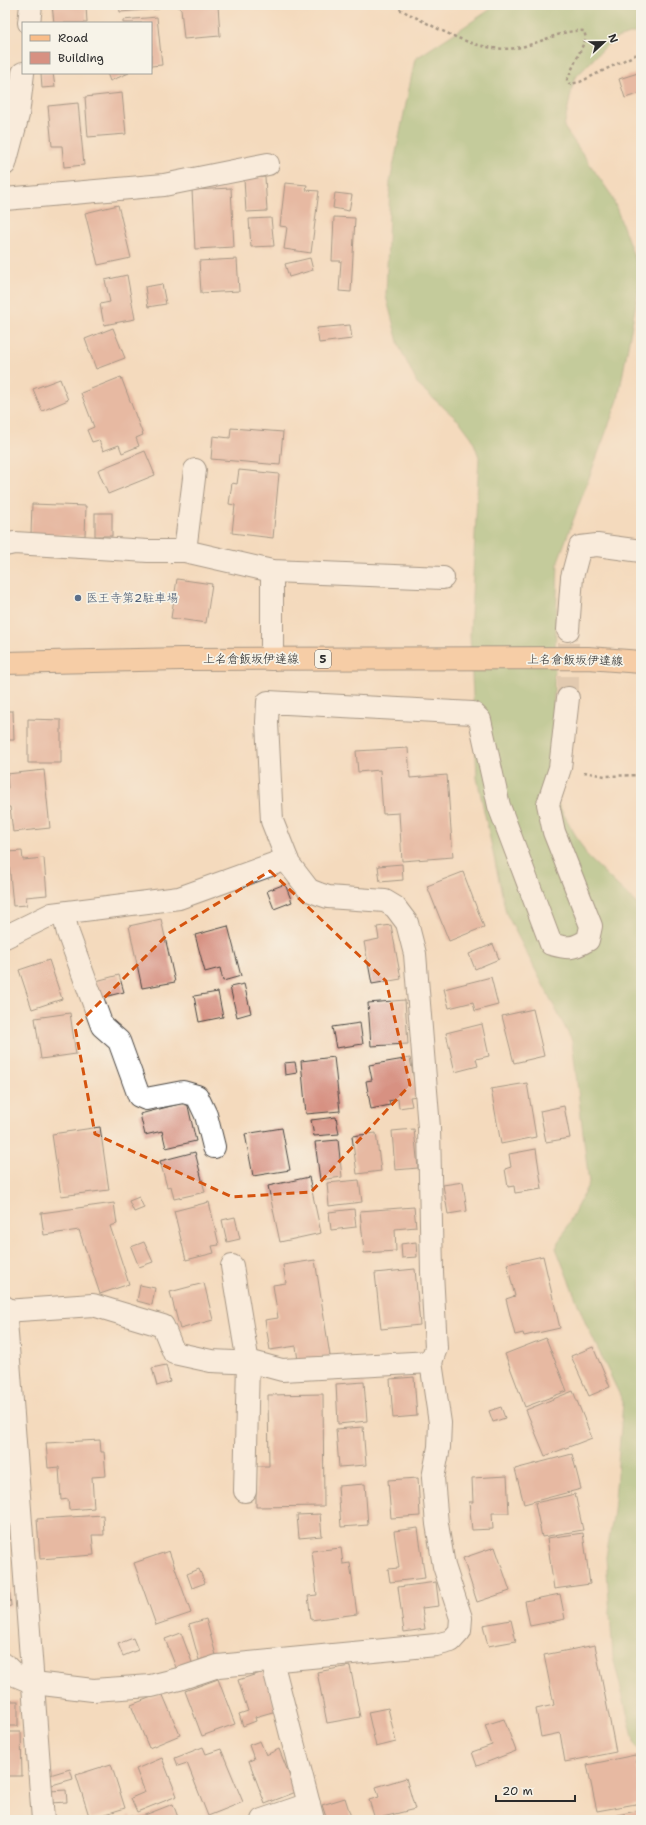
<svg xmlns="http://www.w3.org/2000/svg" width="646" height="1825" font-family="'Shantell Sans','Klee One',sans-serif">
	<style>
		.forest { fill: #8bb871; stroke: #5b724e }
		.building { fill: #d79182 }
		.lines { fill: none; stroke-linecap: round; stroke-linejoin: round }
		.street-tunnel { stroke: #ccb7a0; stroke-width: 22; stroke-dasharray: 22 11; stroke-linecap: butt }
		.street-casing { stroke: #494541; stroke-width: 24 }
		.primary-casing { stroke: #494541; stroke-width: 24 }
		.path { stroke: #494541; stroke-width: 2.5; stroke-dasharray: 3 3; stroke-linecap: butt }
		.street { stroke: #fff; stroke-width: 22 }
		.primary { stroke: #f9bd89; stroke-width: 22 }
		.marked { fill: none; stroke: #d5540f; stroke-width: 3; stroke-dasharray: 8 5; stroke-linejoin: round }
		.service-dot { fill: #5c6f8a; stroke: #f7f3e8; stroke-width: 1.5 }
		.labels { text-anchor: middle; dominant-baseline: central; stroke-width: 3.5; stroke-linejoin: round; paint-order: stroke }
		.shield { fill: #f7f3e8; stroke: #686764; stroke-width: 1 }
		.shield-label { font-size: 11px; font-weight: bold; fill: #2b2b2b }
		.service-label { font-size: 12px; fill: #4e5e75; stroke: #f7f3e8; text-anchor: start }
		.street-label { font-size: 12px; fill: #2b2b2b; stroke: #f7f3e8 }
	</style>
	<rect width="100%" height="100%" fill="#f7f3e8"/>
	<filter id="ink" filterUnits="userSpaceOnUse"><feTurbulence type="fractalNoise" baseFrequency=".025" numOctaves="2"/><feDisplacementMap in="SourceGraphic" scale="8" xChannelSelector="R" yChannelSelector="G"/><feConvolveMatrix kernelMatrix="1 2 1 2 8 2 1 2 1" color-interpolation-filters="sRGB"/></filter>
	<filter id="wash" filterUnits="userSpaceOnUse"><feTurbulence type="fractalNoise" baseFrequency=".012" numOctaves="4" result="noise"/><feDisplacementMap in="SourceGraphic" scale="16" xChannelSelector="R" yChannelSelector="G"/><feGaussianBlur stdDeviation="0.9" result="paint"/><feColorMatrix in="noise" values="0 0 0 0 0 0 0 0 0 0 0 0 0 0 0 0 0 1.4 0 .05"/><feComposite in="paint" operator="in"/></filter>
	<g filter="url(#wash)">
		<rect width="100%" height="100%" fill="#f4dabd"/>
		<polygon class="forest" points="497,5 641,5 641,31 613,39 574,79 564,127 612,196 641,276 618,400 558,561 551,792 588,857 641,908 641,1752 635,1745 613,1657 606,1557 614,1511 623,1402 585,1322 556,1248 589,1183 572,1041 506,913 477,778 470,635 479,457 472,438 460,422 418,385 399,346 386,296 390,182 415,59"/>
		<g id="blocks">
			<g class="building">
				<polygon points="52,5 86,5 87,23 54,23"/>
				<polygon points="119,5 159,5 159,9 120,12"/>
				<polygon points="178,5 218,5 220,36 184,39 181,9 179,8"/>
				<polygon points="157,17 162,65 151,66 151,23 123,23 123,20"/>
				<polygon points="641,72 641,93 625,98 619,79"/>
				<polygon points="41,73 53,73 55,87 42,88"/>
				<polygon points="107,73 129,73 110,81"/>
				<polygon points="122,93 126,134 88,137 85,97"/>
				<polygon points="78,103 84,165 64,167 62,146 52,146 48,106"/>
				<polygon points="265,177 267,211 246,212 244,179"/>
				<polygon points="285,183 307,185 306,190 319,191 311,253 284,249 287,227 280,226"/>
				<polygon points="231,188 234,247 195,249 192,190"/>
				<polygon points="335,193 352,195 349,211 333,208"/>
				<polygon points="118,205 131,258 98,265 85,213"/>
				<polygon points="334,217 355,218 351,292 339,291 341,261 332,261"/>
				<polygon points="271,218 274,246 251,247 249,219"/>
				<polygon points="310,258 313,270 289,277 285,264"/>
				<polygon points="237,259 239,291 201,293 199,261"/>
				<polygon points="127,275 135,319 104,325 100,304 110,302 105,280"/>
				<polygon points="162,284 166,304 148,307 145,287"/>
				<polygon points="350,325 352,339 319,343 317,328"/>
				<polygon points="113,328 125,358 96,369 85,339"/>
				<polygon points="121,377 143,435 136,438 139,446 122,453 119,445 103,451 99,440 92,442 87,430 94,427 81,393"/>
				<polygon points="60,379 68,400 42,411 33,389"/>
				<polygon points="231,428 283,432 280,465 211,459 213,436 230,438"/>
				<polygon points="145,451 155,475 108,494 98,470"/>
				<polygon points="239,470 279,474 273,538 232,533 235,505 229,504 232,483 237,484"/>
				<polygon points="32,504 86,506 85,536 31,534"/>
				<rect x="95" y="513" width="17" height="23"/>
				<polygon points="177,579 212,584 206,623 171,618"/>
				<polygon points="5,711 13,711 14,740 5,740"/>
				<polygon points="28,719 61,720 61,763 28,763"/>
				<polygon points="408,748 410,778 447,775 453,857 402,861 399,813 383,814 380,770 358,772 356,751"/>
				<polygon points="44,770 50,828 13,832 10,807 5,807 5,788 8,788 7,774"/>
				<polygon points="22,851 23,860 44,858 47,895 26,897 27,905 13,906 8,852"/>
				<polygon points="402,864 403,880 380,882 378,866"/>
				<polygon points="463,872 484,927 449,941 427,886"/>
				<polygon points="285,884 292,902 274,909 267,891"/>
				<polygon points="161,919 175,982 142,988 129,926"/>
				<polygon points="391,925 401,979 372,984 364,942 379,939 377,927"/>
				<polygon points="228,926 241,976 223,981 220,968 205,972 195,935"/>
				<polygon points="493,944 499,959 475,969 469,954"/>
				<polygon points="49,960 62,999 32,1009 19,970"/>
				<polygon points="119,975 124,992 100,998 96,981"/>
				<polygon points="491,977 498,1005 475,1011 473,1002 449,1008 444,989"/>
				<polygon points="244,984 251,1013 237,1017 230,987"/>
				<polygon points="218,992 223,1017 199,1022 194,996"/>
				<polygon points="405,1000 408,1044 371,1046 368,1003"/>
				<polygon points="533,1009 544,1056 514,1063 502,1016"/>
				<polygon points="70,1013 76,1054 41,1059 35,1018"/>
				<polygon points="360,1023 363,1044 336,1048 332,1027"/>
				<polygon points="482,1024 489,1056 476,1059 478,1066 455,1072 446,1033"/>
				<polygon points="334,1057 340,1111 306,1114 301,1061"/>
				<polygon points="410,1058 417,1096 410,1097 412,1106 399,1108 398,1099 389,1101 390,1105 371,1109 366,1081 372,1080 369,1065"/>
				<polygon points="295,1062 297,1073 285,1075 284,1063"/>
				<polygon points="527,1083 536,1137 501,1144 491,1089"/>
				<polygon points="187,1102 196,1141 166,1148 162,1131 145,1135 140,1114"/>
				<polygon points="564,1106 570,1138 546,1142 540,1111"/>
				<polygon points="336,1117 339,1134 314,1136 311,1120"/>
				<polygon points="100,1127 109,1190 61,1196 52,1134"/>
				<polygon points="282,1128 290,1170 253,1176 245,1134"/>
				<polygon points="414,1129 418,1168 395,1170 392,1131"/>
				<polygon points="376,1133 381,1171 357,1174 352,1136"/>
				<polygon points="338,1140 342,1177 320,1180 315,1142"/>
				<polygon points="536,1149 542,1189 515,1193 514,1186 508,1187 505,1169 511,1167 509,1154"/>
				<polygon points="195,1152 205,1192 174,1199 171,1186 167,1187 160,1161"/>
				<polygon points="309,1177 321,1233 280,1242 268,1186"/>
				<polygon points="359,1180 362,1202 329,1206 327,1183"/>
				<polygon points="463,1182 467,1211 448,1214 443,1185"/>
				<polygon points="139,1197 144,1208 134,1212 129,1201"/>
				<polygon points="209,1202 219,1245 212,1246 214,1253 186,1260 174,1211"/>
				<polygon points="114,1203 117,1224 110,1226 129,1284 100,1294 79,1230 44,1235 41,1213"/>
				<polygon points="414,1207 416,1227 395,1229 396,1251 364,1253 360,1211"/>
				<polygon points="354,1209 356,1227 331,1230 329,1212"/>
				<polygon points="235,1217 240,1239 227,1242 222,1220"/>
				<polygon points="144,1242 153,1262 139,1267 131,1247"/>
				<polygon points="416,1242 417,1257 402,1258 401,1244"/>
				<polygon points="543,1256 560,1328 524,1336 523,1333 515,1335 506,1299 515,1296 507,1264"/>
				<polygon points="315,1260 330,1356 298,1361 296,1346 270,1350 265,1320 278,1318 273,1285 286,1283 283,1265"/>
				<polygon points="415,1269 420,1325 381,1329 375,1273"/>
				<polygon points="204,1283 213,1320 180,1329 170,1292"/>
				<polygon points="140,1285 155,1288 152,1305 137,1301"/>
				<polygon points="546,1338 567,1391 525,1407 505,1354"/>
				<polygon points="593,1347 610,1387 589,1396 571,1356"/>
				<polygon points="166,1365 170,1382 157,1386 152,1368"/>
				<polygon points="414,1377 417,1416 393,1418 390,1379"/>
				<polygon points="364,1382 367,1421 338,1424 336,1384"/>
				<polygon points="573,1391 592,1438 545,1456 526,1410"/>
				<polygon points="323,1394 324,1506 256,1507 256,1466 269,1466 268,1395"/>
				<polygon points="501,1407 505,1418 493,1422 489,1411"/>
				<polygon points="363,1427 366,1465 339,1467 336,1429"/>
				<polygon points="100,1440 101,1452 104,1452 106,1476 92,1477 94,1508 69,1510 68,1499 61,1500 59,1467 48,1468 46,1443"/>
				<polygon points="572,1454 581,1489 524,1504 515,1469"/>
				<polygon points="507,1476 509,1513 492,1513 493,1529 472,1530 469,1502 473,1502 472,1478"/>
				<polygon points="418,1478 420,1516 391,1518 388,1480"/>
				<polygon points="365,1484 368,1525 341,1527 338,1486"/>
				<polygon points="575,1494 583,1530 542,1537 535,1503"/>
				<polygon points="320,1514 322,1536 299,1538 297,1515"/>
				<polygon points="103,1515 104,1535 92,1535 94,1555 40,1559 37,1519"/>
				<polygon points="418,1528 425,1578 390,1582 388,1569 399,1568 394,1531"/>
				<polygon points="583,1533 590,1584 554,1589 547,1538"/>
				<polygon points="495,1547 510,1591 477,1602 463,1558"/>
				<polygon points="341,1548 343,1564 350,1563 357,1614 311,1620 308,1596 317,1595 312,1551"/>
				<polygon points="169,1551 191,1613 156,1625 134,1563"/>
				<polygon points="5,1563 7,1563 11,1606 5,1607"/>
				<polygon points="199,1569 205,1583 192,1588 187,1574"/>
				<polygon points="436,1582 439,1606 422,1608 425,1629 404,1632 398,1587"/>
				<polygon points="560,1594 565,1619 530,1626 525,1601"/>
				<polygon points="206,1619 216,1655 199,1660 189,1624"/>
				<polygon points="511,1620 516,1641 488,1646 483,1625"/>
				<polygon points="181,1633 193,1665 177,1670 165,1639"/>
				<polygon points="133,1638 138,1650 123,1656 118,1644"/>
				<polygon points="595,1645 616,1752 565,1762 560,1733 541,1737 536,1709 554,1705 544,1655"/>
				<polygon points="350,1666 360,1717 327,1723 317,1672"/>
				<polygon points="264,1672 276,1711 255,1717 256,1721 243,1726 239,1714 248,1711 238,1680"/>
				<polygon points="218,1679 235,1724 202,1736 185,1691"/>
				<polygon points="162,1693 180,1735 149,1748 131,1705"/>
				<rect x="5" y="1701" width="13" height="25"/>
				<polygon points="388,1708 396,1742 376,1747 368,1712"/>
				<polygon points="504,1719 516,1751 477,1766 472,1752 492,1745 485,1725"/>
				<polygon points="5,1732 21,1732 22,1776 5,1776"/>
				<polygon points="260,1741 266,1755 279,1749 296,1792 265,1804 249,1761 254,1759 249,1745"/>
				<polygon points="203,1747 206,1754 221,1749 243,1802 208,1816 187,1763 178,1766 175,1758"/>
				<polygon points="635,1755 641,1786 641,1803 597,1811 587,1765"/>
				<polygon points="162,1758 177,1796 137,1812 131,1798 145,1792 136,1769"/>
				<polygon points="111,1764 125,1808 90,1819 76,1775"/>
				<polygon points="70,1769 73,1779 52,1785 50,1775"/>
				<polygon points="406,1778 415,1809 375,1819 369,1800 379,1797 376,1787"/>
				<polygon points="66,1790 67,1802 50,1803 49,1791"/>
				<polygon points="345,1798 352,1820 327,1820 322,1805"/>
				<polygon points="173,1804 179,1820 119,1820 131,1815 132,1820"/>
				<polygon points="641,1810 641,1820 618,1820 617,1815"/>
			</g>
		</g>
	</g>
	<g filter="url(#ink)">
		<use href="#blocks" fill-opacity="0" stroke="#494541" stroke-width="1"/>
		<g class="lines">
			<polyline class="street-tunnel" points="568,698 568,630"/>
			<defs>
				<g id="street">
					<polyline points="29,23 31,5"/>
					<polyline points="5,164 18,115 23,73"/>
					<polyline points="5,199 164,185 268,164"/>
					<polyline points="5,545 14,543 148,551 185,551 272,571 443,578"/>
					<polyline points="185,551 195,470"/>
					<polyline points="568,630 572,577 580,547 597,545 641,551"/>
					<polyline points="272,659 272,571"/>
					<polyline points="63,913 68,933 102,1026 119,1041 139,1096 146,1099 183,1092 197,1096 206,1115 214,1147"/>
					<polyline points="5,937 52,914 179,898 287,859"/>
					<polyline points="232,1266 248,1363 245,1491"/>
					<polyline points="5,1307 43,1820"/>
					<path d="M5,1311L93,1305L163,1326L174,1353L211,1361L256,1363L282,1370L431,1362L436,1348L432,1272L429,1128L415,954L407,923L395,907L385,901L328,897L319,894L309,890L289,864L272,821L267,722L268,702L473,713L480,720L499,806L551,944C569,949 572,949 588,940L591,926L554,832L548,804L560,768L568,698"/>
					<polyline points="272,1661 313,1820"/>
					<polyline points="5,1665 15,1675 34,1683 93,1690 151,1686 179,1679 218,1666 436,1645 451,1641 460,1631 461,1618 444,1566 437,1524 433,1478 439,1447 440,1423 431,1362"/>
					<polyline points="262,1820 309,1804"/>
				</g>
				<polyline id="primary" points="5,663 181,659 588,658 641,662"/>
			</defs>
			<use href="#street" class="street-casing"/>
			<use href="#primary" class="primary-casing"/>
			<g class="path">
				<path d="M395,5L401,10C439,28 482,58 525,46C545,41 564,29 584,31L586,38L567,80L569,84L580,82L641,52"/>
				<polyline points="584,772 605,776 641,775"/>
			</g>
			<use href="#street" class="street"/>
			<use href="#primary" class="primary"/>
		</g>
	</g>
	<path d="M0 0H646V1825H0ZM270,871L386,981L410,1085L311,1192L232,1197L95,1134L75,1027L169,933Z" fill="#f4dabd" fill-opacity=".55" fill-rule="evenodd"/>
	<path class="marked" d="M270,871L386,981L410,1085L311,1192L232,1197L95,1134L75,1027L169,933Z"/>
	<circle class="service-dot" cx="78" cy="598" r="4"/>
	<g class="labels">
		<rect class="shield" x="315" y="650" width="16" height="18" rx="3"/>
		<g class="shield-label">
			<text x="323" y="659">5</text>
		</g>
		<g class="service-label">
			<text x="86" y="598">医王寺第2駐車場</text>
		</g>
		<g class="street-label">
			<text x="251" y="659">上名倉飯坂伊達線</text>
			<text transform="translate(575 660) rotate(1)">上名倉飯坂伊達線</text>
		</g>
	</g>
	<rect width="646" height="1825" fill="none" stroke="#f7f3e8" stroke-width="20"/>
	<rect x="22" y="22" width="130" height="52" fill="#f7f3e8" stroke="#a5a39c"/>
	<rect x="30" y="35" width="20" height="6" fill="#f9bd89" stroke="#a5a39c"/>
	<text x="58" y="42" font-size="12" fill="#2b2b2b">Road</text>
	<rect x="30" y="52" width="20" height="12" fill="#d79182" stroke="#a5a39c"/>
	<text x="58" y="62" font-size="12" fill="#2b2b2b">Building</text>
	<g transform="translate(604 42) rotate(68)" stroke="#f7f3e8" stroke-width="3" paint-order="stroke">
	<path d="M0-3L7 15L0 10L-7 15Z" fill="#2b2b2b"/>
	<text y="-6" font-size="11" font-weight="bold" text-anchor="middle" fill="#2b2b2b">N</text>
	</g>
	<path d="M496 1795v6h79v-6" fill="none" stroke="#2b2b2b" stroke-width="2"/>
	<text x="502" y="1795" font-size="12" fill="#2b2b2b" stroke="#f7f3e8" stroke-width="3" paint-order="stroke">20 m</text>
</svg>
